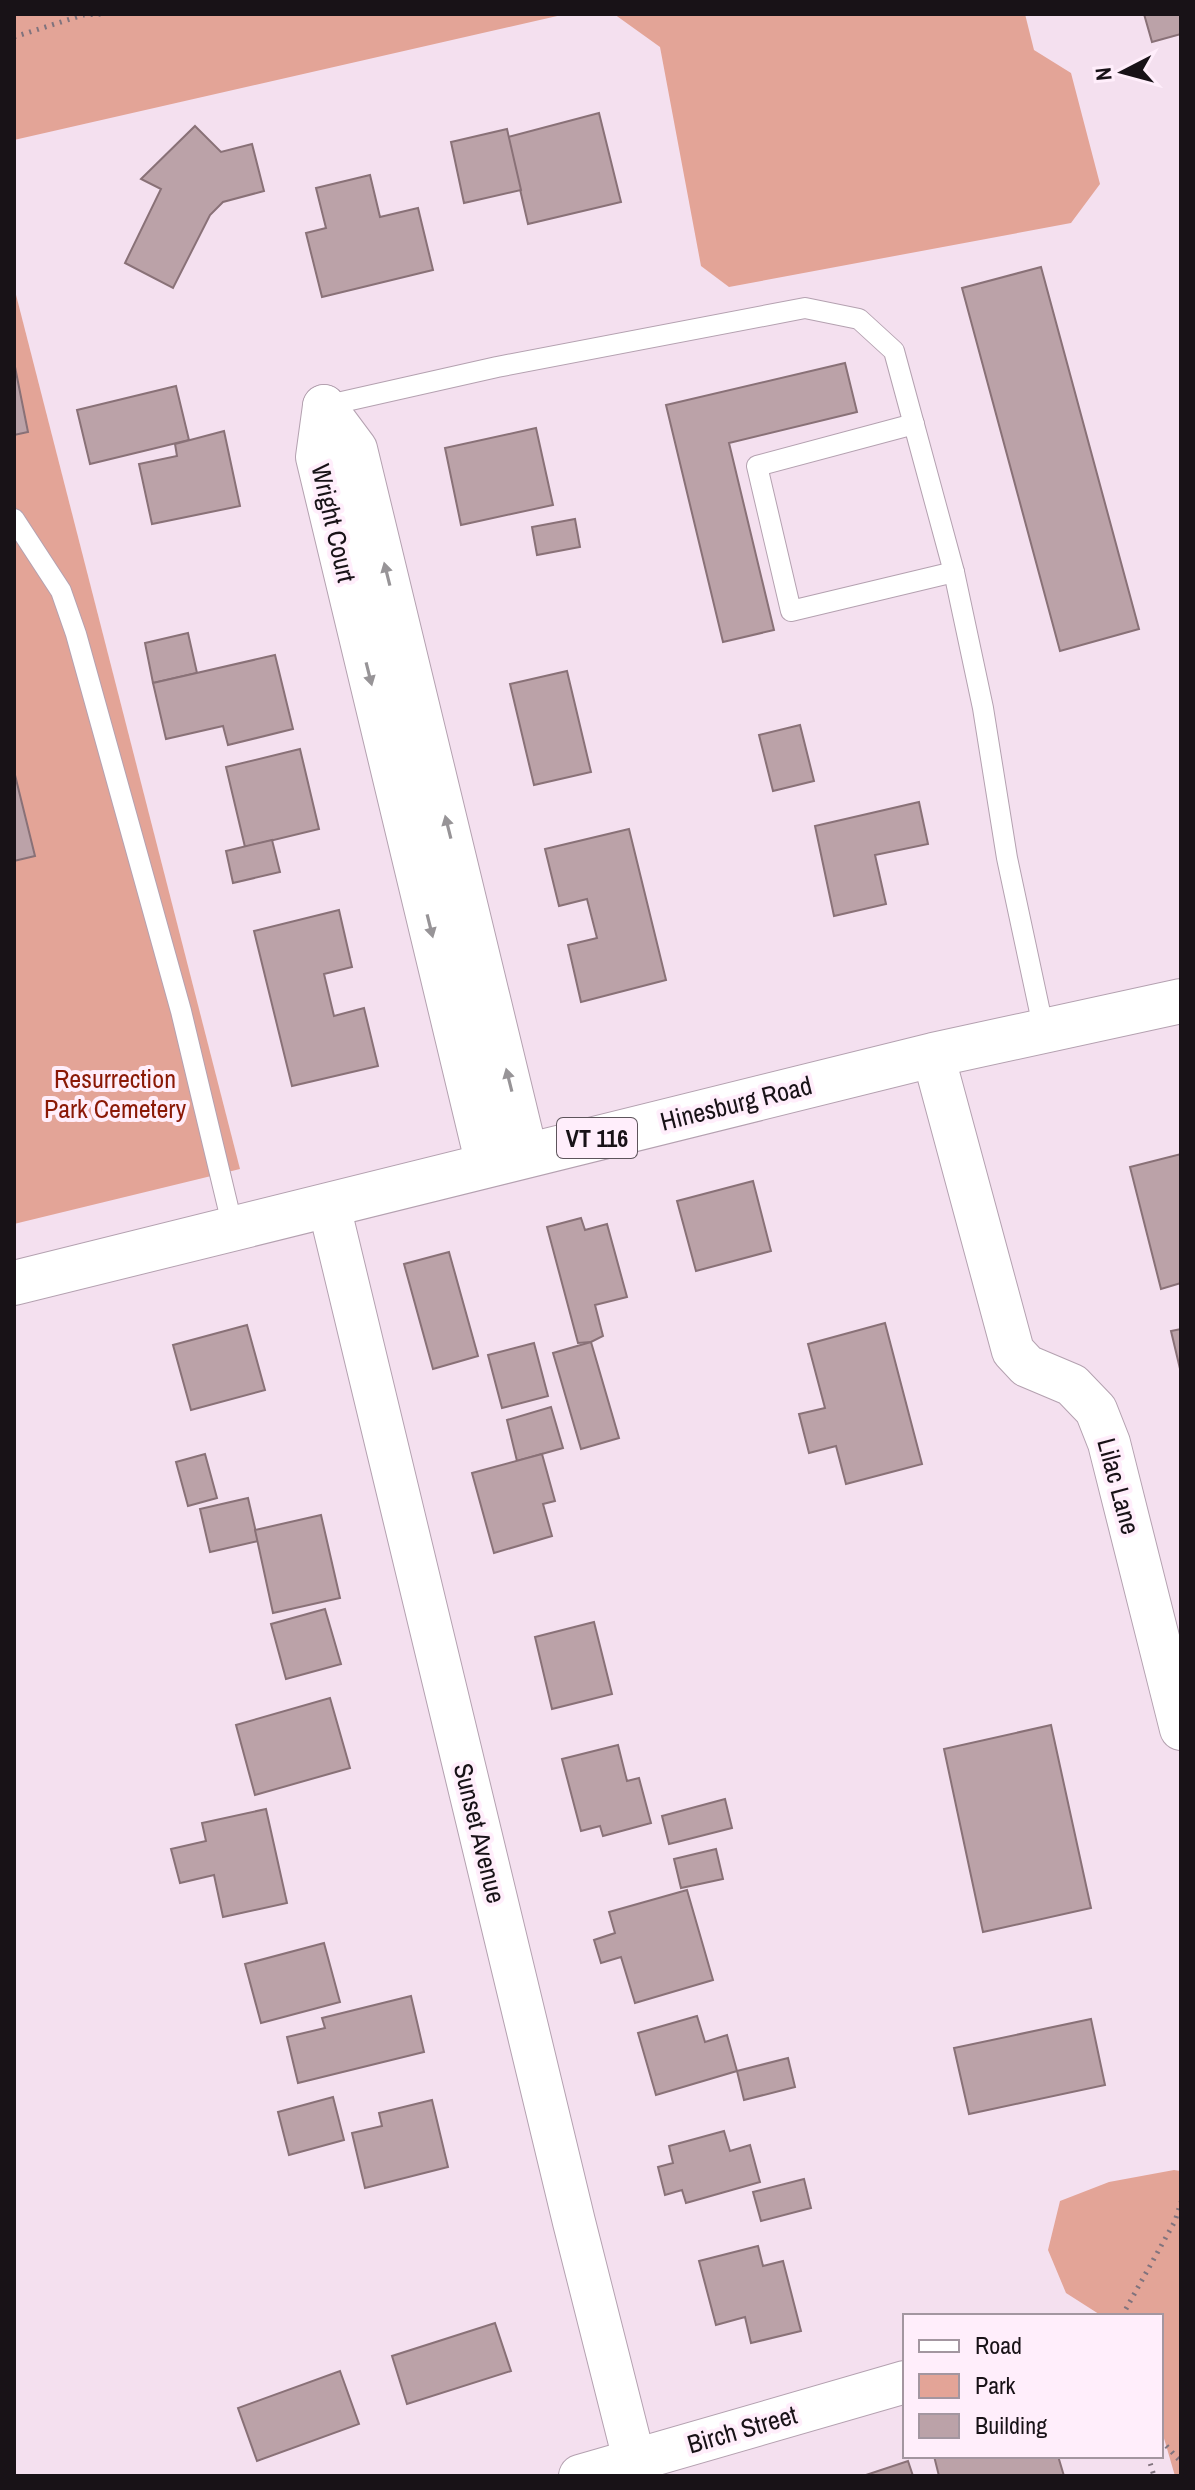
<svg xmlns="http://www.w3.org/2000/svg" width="1195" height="2490" font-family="'Archivo Narrow',sans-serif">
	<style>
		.green { fill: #e3a497 }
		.building { fill: #bba2a8; stroke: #897177; stroke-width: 2 }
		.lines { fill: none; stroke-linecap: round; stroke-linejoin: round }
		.service-casing { stroke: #b4a1b0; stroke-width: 22 }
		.minor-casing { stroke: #b4a1b0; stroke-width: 44 }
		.primary-casing { stroke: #b4a1b0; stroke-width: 46 }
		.path { stroke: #80737d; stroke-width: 5; stroke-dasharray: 2 6; stroke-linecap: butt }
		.service { stroke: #fff; stroke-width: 20 }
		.minor { stroke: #fff; stroke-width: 42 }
		.primary { stroke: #fff; stroke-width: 44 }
		.oneway { fill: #979497 }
		.labels { text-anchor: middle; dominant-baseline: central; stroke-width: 8; stroke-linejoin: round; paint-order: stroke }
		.shield { fill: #ffeefb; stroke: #5d545b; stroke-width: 2 }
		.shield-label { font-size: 24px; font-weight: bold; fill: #181217 }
		.street-label { font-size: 26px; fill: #181217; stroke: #ffeefb }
		.park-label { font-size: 26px; fill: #8a1805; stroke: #ffeefb }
	</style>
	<rect width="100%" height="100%" fill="#f4e0ef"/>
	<g class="green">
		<polygon points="14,14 566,14 14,140"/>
		<polygon points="614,14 1025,14 1034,50 1071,73 1100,184 1071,223 729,287 701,266 660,47"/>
		<polygon points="14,287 240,1169 14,1224"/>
		<polygon points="1174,2170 1181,2171 1181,2476 1175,2476 1161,2428 1161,2316 1102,2316 1066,2293 1048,2250 1060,2201 1109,2182"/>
	</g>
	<g class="building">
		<polygon points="1144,14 1181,14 1181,34 1152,42"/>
		<polygon points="599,113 621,202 528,224 508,137"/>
		<polygon points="195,126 221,152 252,144 264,191 223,202 210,215 173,288 125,263 161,189 141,179"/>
		<polygon points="507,129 521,190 464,203 451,142"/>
		<polygon points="370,175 380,217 418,208 433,270 322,297 306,233 326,228 316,188"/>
		<polygon points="1041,267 1139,629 1060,651 962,288"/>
		<polygon points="14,362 28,432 14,435"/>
		<polygon points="845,363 857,412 729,443 774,630 723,642 666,405"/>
		<polygon points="176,386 189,440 90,464 77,410"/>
		<polygon points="536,428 553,505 461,525 445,448"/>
		<polygon points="224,431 240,506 152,524 139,464 177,456 175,444"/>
		<polygon points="575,519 580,547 537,555 532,527"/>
		<polygon points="188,633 197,673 153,683 145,643"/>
		<polygon points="275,655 293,729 228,745 223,726 166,739 153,683"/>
		<polygon points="567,671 591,772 534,785 510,684"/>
		<polygon points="800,725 814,781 773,791 759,735"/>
		<polygon points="300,749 319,829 245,847 226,767"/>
		<polygon points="14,771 35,856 14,861"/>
		<polygon points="919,802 928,844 875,855 886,904 834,916 815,826"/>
		<polygon points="629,829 666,980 581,1002 568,945 597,938 587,899 559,906 545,849"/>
		<polygon points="272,840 280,872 233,883 226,851"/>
		<polygon points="339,910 352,967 324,974 334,1016 364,1008 378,1066 292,1086 254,931"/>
		<polygon points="1181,1154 1181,1283 1161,1289 1130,1167"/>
		<polygon points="753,1181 771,1251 696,1271 677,1201"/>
		<polygon points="581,1218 585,1230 607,1224 627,1297 595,1305 603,1336 591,1342 578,1343 547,1227"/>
		<polygon points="449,1252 478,1356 433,1369 404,1264"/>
		<polygon points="885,1323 922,1464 846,1484 836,1446 809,1453 799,1414 825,1408 808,1344"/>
		<polygon points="247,1325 265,1390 191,1410 173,1345"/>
		<polygon points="1181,1329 1181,1373 1171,1331"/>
		<polygon points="591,1342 619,1438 581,1449 553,1353"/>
		<polygon points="534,1343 548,1396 502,1408 488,1355"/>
		<polygon points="551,1407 563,1448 517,1461 507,1420"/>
		<polygon points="205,1454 217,1498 188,1506 176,1462"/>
		<polygon points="542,1454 555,1501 543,1504 552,1536 494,1553 472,1473"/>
		<polygon points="248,1498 258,1541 210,1552 200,1509"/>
		<polygon points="321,1515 340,1598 273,1613 255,1530"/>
		<polygon points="325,1609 341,1664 286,1679 271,1624"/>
		<polygon points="594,1622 612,1694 552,1709 535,1637"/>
		<polygon points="330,1698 350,1768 255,1795 236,1725"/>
		<polygon points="1051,1725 1091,1908 983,1932 944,1749"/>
		<polygon points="618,1745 627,1781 639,1778 651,1823 603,1836 600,1826 581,1831 562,1759"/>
		<polygon points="725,1799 732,1828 669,1844 662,1816"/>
		<polygon points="266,1809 287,1903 223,1917 214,1875 180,1883 171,1849 206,1841 202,1823"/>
		<polygon points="716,1849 723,1879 681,1888 674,1859"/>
		<polygon points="687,1890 713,1980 635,2003 621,1957 601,1963 594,1940 615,1933 609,1912"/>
		<polygon points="324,1943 340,2002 261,2023 245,1964"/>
		<polygon points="411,1996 424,2052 298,2083 287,2037 325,2028 322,2018"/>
		<polygon points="697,2016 705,2042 727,2035 737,2071 656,2095 638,2033"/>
		<polygon points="1091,2019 1105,2085 969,2114 954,2048"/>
		<polygon points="788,2058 795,2087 744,2100 737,2071"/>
		<polygon points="333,2097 344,2140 289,2155 278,2112"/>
		<polygon points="432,2100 448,2167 365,2188 352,2133 382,2126 379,2113"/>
		<polygon points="724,2131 730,2151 750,2145 760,2182 686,2203 682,2190 665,2195 658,2167 673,2163 669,2146"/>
		<polygon points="804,2179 811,2208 761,2221 753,2192"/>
		<polygon points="758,2246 763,2266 783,2261 801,2331 751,2343 745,2317 716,2325 699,2261"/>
		<polygon points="495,2323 511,2371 407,2404 392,2356"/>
		<polygon points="340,2371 359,2424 257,2461 238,2408"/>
		<polygon points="934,2456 1058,2456 1064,2476 939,2476"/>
		<polygon points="908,2461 913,2476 863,2476"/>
	</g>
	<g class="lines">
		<defs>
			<g id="service">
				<polyline points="324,406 497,367 805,308 859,319 894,351 954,572 983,708 1007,858 1044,1031"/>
				<polyline points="914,424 757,466 791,611 954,572"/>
				<polyline points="14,519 61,591 76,634 181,1011 233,1228"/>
			</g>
			<g id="minor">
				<polyline points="324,406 356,449 527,1156"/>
				<polyline points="324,406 317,457 487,1165"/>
				<polyline points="933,1055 1013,1351 1027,1366 1072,1385 1096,1410 1109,1443 1181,1729"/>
				<polyline points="329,1206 574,2222 634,2459"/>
				<polyline points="580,2476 905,2382"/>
			</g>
			<polyline id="primary" points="14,1283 933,1055 1181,1001"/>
		</defs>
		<use href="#service" class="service-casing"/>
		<use href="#minor" class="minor-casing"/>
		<use href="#primary" class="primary-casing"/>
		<g class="path">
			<polyline points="14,37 83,15 102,14"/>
			<polyline points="1122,2316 1175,2221 1181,2202"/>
			<polyline points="1161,2440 1181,2462"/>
			<polyline points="1148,2456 1154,2476"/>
		</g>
		<use href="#service" class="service"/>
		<use href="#minor" class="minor"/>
		<use href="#primary" class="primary"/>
	</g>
	<defs><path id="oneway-solid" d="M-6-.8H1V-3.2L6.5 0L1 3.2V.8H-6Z" transform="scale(2)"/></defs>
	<g class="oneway">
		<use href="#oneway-solid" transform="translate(387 574) rotate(-104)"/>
		<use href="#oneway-solid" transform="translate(369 674) rotate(76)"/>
		<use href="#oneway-solid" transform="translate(448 827) rotate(-104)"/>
		<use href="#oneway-solid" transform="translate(430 926) rotate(76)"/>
		<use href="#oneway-solid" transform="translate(509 1080) rotate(-104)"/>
	</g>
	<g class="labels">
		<rect class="shield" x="557" y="1118" width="80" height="40" rx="6"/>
		<g class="shield-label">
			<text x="597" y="1138">VT 116</text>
		</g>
		<g class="street-label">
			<text transform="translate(334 523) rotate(77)">Wright Court</text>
			<text transform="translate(736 1103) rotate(-14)">Hinesburg Road</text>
			<text transform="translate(1119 1486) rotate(75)">Lilac Lane</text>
			<text transform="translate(480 1833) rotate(76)">Sunset Avenue</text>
			<text transform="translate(742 2429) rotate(-16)">Birch Street</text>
		</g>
		<g class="park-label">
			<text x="115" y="1078">Resurrection<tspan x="115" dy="30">Park Cemetery</tspan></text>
		</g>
	</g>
	<rect width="1195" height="2490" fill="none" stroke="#181217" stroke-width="32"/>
	<rect x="903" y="2314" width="260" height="144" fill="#ffeefb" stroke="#a396a0" stroke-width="2"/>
	<rect x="919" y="2340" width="40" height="12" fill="#ffffff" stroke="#a396a0" stroke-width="2"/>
	<text x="975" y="2354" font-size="24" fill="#181217">Road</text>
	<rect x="919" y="2374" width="40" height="24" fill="#e3a497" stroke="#a396a0" stroke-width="2"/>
	<text x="975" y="2394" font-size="24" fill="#181217">Park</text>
	<rect x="919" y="2414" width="40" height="24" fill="#bba2a8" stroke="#a396a0" stroke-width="2"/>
	<text x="975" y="2434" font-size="24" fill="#181217">Building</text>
	<g transform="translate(1123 72) rotate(264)" stroke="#ffeefb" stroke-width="6" paint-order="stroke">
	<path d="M0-6L14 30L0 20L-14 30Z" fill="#181217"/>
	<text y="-12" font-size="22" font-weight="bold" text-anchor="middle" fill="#181217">N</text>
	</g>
</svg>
